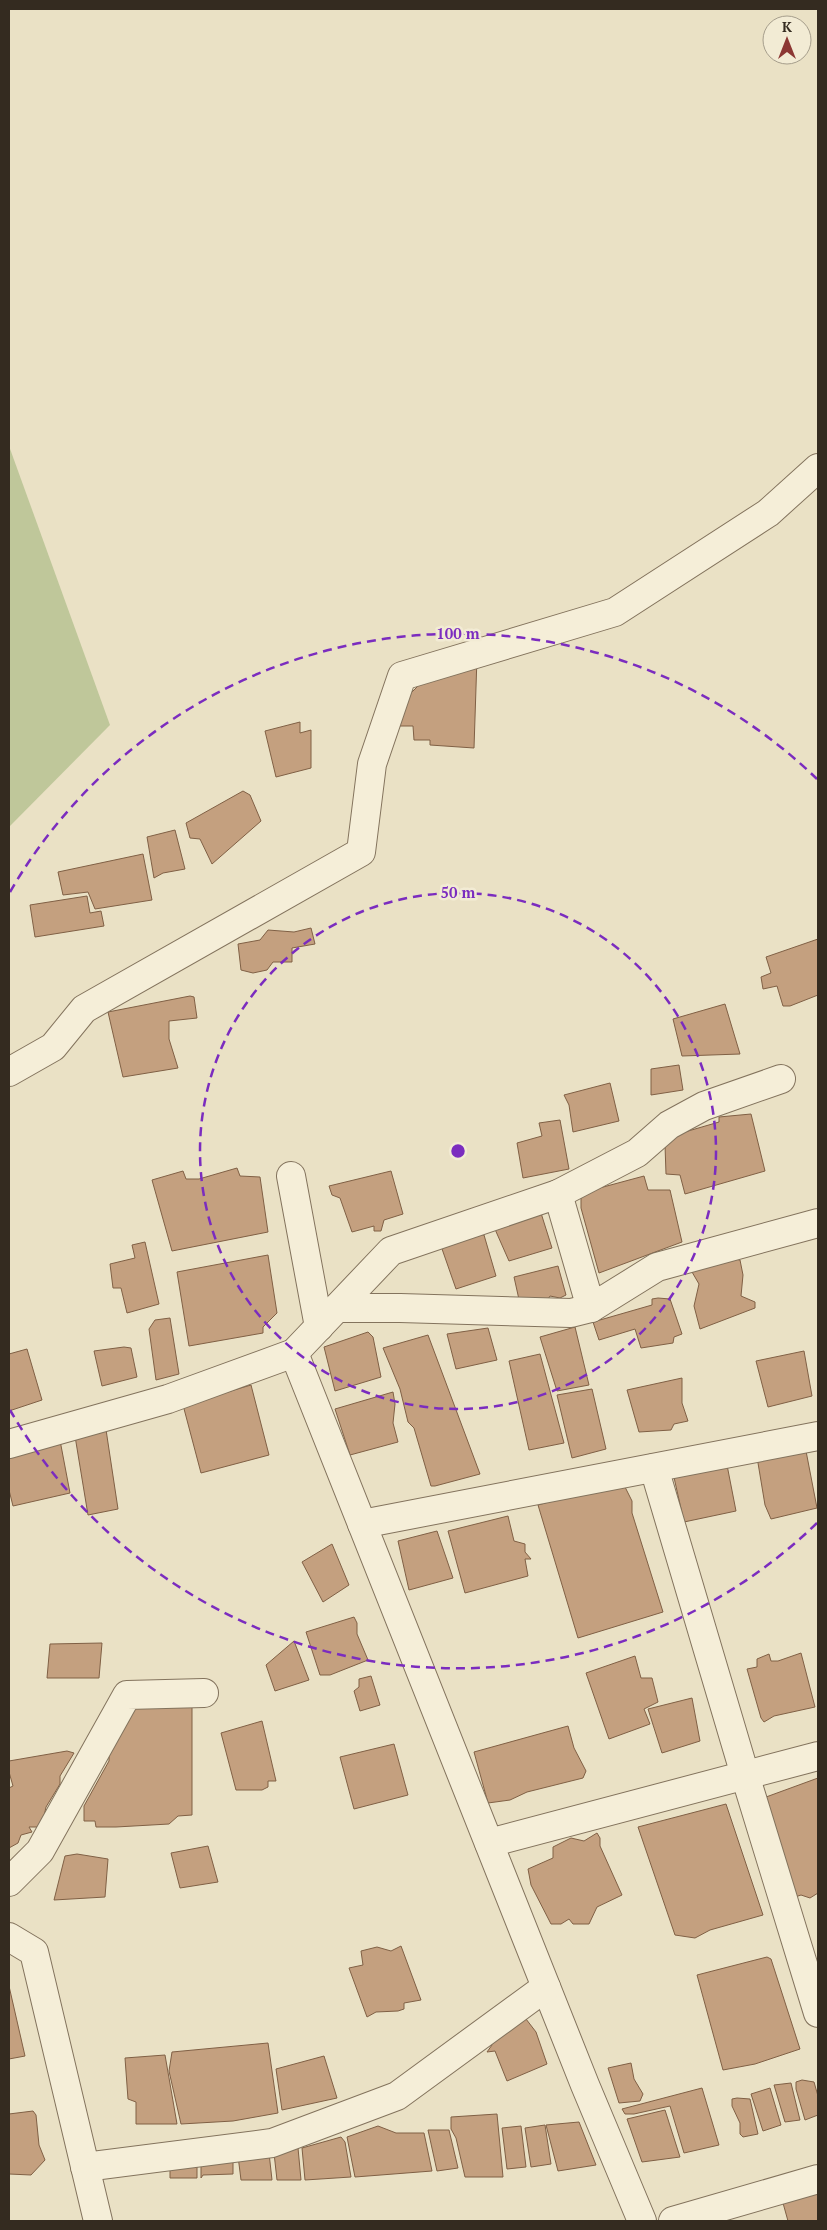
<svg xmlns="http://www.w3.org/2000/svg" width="827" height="2230" font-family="'PT Serif',serif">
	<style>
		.green { fill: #bfc79a }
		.building { fill: #c4a07f; stroke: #806045 }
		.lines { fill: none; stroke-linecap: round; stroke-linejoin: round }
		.minor-casing { stroke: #83735d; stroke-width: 30 }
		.tertiary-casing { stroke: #83735d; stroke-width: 30 }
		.minor { stroke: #f5eed8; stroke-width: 28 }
		.tertiary { stroke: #f5eed8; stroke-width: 28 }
		.ring { fill: none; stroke: #7b2cbf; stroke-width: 2.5; stroke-dasharray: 9 6 }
		.centre { fill: #7b2cbf; stroke: #f2ebd4; stroke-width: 2.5 }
		.ring-label { font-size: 15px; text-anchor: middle; font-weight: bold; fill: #7b2cbf; stroke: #f2ebd4; stroke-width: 5; stroke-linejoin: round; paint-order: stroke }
	</style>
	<rect width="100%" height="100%" fill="#eae1c5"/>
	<polygon class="green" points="9,446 110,725 9,827"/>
	<g class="building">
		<polygon points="477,657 474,748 430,745 430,740 414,740 413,726 394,726 405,699 430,674"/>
		<polygon points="300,722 300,733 311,730 311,768 276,777 265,731"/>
		<polygon points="243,791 250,795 261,821 212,864 200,839 190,838 186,823"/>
		<polygon points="175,830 185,869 163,873 154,878 147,837"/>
		<polygon points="143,854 152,900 95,909 88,892 63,895 58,872"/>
		<polygon points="87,896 90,913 101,911 104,926 35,937 30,905"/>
		<polygon points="311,928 315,944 292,948 292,962 273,962 267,970 253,973 241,970 238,944 260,940 268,930 294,932"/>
		<polygon points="818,939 818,995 790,1006 783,1006 777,986 763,989 761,977 771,973 766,957"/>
		<polygon points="190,996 194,997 197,1018 169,1021 169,1039 178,1068 123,1077 108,1012"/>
		<polygon points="725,1004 740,1054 682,1056 673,1019"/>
		<polygon points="679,1065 683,1090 651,1095 651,1069"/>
		<polygon points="610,1083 619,1121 573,1132 569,1105 564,1095"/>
		<polygon points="751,1114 765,1171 685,1194 680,1175 666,1174 665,1145 671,1142 671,1136 719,1122 719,1117"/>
		<polygon points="560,1120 569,1169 523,1178 517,1143 542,1136 539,1123"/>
		<polygon points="237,1168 240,1176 260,1177 268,1232 172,1251 152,1180 183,1171 186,1179 199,1179"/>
		<polygon points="391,1171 403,1214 384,1220 381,1231 374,1231 374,1226 352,1232 340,1198 332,1195 329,1186"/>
		<polygon points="644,1176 648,1190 670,1190 682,1242 599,1273 581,1208 581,1193"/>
		<polygon points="541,1213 552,1248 509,1261 494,1227"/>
		<polygon points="478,1234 484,1235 496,1276 456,1289 441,1246"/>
		<polygon points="145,1242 159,1304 127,1313 121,1288 113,1288 110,1264 135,1258 132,1245"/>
		<polygon points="268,1255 277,1313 263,1327 263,1333 189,1346 177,1272"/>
		<polygon points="730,1258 740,1260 743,1275 741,1296 755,1302 755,1308 700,1329 694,1306 699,1284 692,1272"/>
		<polygon points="558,1266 566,1295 560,1298 550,1296 547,1301 520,1304 514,1277"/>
		<polygon points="658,1298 670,1299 682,1334 674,1337 673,1343 641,1348 635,1329 599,1340 593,1322 652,1305 652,1299"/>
		<polygon points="170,1318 179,1374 156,1380 149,1329 155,1320"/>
		<polygon points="575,1327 589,1385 557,1391 540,1337"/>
		<polygon points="488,1328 497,1360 456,1369 447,1334"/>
		<polygon points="368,1332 373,1337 381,1377 335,1391 324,1347"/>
		<polygon points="428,1335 480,1474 435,1486 431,1486 414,1428 408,1422 400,1389 383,1348"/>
		<polygon points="124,1347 131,1348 137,1377 102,1386 94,1351"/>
		<polygon points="27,1349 42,1400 9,1411 9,1354"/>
		<polygon points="804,1351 812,1396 768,1407 756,1361"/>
		<polygon points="540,1354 564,1443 529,1450 509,1361"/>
		<polygon points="682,1378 682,1403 688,1421 674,1424 671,1430 639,1432 627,1390"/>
		<polygon points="251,1385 269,1455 201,1473 183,1405"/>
		<polygon points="592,1389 606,1449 572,1458 557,1395"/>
		<polygon points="393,1392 395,1404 393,1423 398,1442 350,1455 335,1409"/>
		<polygon points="105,1423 118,1509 88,1515 74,1430"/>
		<polygon points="59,1435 70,1493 13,1506 9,1490 9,1447"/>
		<polygon points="806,1451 817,1508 771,1519 765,1505 757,1457"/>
		<polygon points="727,1465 736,1511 684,1522 673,1473"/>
		<polygon points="622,1481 632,1501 632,1513 663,1612 578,1638 538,1505"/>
		<polygon points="508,1516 514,1541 525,1544 525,1552 531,1559 525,1559 528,1576 465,1593 448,1531"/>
		<polygon points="437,1531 453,1578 409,1590 398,1541"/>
		<polygon points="332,1544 349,1585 323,1602 302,1562"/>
		<polygon points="354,1617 357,1623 357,1634 368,1660 330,1675 320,1675 306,1632"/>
		<polygon points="294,1641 309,1680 275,1691 266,1665"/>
		<polygon points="102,1643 99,1678 47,1678 50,1644"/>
		<polygon points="801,1653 815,1707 774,1716 764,1722 761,1718 747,1669 757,1667 757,1659 769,1654 771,1661 778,1661"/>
		<polygon points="635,1656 641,1678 652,1678 658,1702 644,1709 650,1724 609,1739 586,1673"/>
		<polygon points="371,1676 380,1705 360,1711 354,1691 359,1687 359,1679"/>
		<polygon points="692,1698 700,1741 662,1753 648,1709"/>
		<polygon points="192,1699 192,1815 178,1816 169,1824 116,1827 96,1827 95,1821 84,1821 84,1806 109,1761 109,1753 137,1702"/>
		<polygon points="262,1721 276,1781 268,1781 268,1787 262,1790 236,1790 221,1733"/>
		<polygon points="568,1726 574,1748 586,1771 583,1778 527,1792 510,1800 488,1803 474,1752"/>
		<polygon points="394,1744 408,1795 354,1809 340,1757"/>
		<polygon points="67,1751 74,1753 60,1776 60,1784 46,1807 43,1821 38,1827 29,1827 32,1832 21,1835 18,1843 9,1848 9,1788 13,1786 9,1772 9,1761"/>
		<polygon points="818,1778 818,1893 810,1898 801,1895 784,1901 747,1804"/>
		<polygon points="726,1804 763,1915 710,1930 695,1938 675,1935 638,1827"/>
		<polygon points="597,1833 600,1838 600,1846 622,1895 597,1907 589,1924 573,1924 569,1919 561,1924 551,1924 531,1885 528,1869 553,1858 553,1847 571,1838 584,1841"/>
		<polygon points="208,1846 218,1882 180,1888 171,1853"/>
		<polygon points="77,1854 108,1859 105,1897 54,1900 65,1856"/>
		<polygon points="401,1946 421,2000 404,2003 404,2009 398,2011 376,2012 367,2017 349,1968 363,1965 361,1951 377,1947 391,1951"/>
		<polygon points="767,1957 771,1959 800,2049 755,2064 723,2070 697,1975"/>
		<polygon points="9,1986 25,2056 9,2059"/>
		<polygon points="526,2019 536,2032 547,2064 507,2081 495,2051 487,2052 492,2045 490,2041"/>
		<polygon points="268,2043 278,2113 233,2121 181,2124 169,2071 172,2052"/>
		<polygon points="165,2055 177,2124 136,2124 136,2102 128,2099 125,2058"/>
		<polygon points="324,2056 337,2098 282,2110 276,2069"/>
		<polygon points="631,2063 634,2079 643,2094 640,2101 619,2103 608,2068"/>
		<polygon points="802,2080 814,2082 818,2096 818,2115 805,2120 796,2089 796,2082"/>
		<polygon points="791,2083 800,2120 785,2122 774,2085"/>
		<polygon points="702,2088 719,2145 684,2153 670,2106 634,2114 625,2114 622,2109"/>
		<polygon points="770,2088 781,2125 763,2131 751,2094"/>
		<polygon points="737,2098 750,2099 758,2134 743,2137 740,2134 740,2123 732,2106 732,2099"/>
		<polygon points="665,2110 680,2157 642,2162 627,2119"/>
		<polygon points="33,2111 36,2115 39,2145 45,2160 31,2175 9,2174 9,2114"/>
		<polygon points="497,2114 503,2177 465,2177 456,2138 451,2129 451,2117"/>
		<polygon points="579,2122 596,2165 558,2171 546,2125"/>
		<polygon points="545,2125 551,2164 531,2167 525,2128"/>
		<polygon points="378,2126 396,2133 424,2133 432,2171 355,2177 347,2137"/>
		<polygon points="521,2126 526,2167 507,2169 502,2128"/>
		<polygon points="428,2130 449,2130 458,2168 437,2171"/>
		<polygon points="341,2137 345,2142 351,2177 305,2180 302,2148"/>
		<polygon points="298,2148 301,2180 277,2180 274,2153"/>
		<polygon points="269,2153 272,2180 241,2180 238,2156"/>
		<polygon points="197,2159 197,2178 170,2178 170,2162"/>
		<polygon points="201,2159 233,2159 233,2174 203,2175 201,2178"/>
		<polygon points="818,2193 818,2221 788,2221 783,2203"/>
	</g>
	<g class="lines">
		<defs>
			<g id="minor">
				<polyline points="9,1072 53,1047 84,1009 361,852 372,764 402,676 615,612 768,513 818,468"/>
				<polyline points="291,1176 319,1327"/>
				<polyline points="558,1194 637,1153 669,1125 704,1106 781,1079"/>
				<polyline points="337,1308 400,1308 571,1313 591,1308"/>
				<polyline points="294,1353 585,2085 642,2221"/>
				<polyline points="9,1444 168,1399 294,1353 391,1251 558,1194 591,1308 657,1267 818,1223"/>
				<polyline points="654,1468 745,1775 818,2013"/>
				<polyline points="362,1524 818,1436"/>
				<polyline points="489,1843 818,1756"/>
				<polyline points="9,1882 40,1851 127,1695 204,1693"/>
				<polyline points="9,1937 34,1952 98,2221"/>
				<polyline points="85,2167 272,2143 397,2096 546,1987"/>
			</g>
			<polyline id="tertiary" points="673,2221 818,2179"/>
		</defs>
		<use href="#minor" class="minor-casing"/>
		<use href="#tertiary" class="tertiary-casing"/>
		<use href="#minor" class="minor"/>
		<use href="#tertiary" class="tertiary"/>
	</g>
	<g class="ring">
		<circle cx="458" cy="1151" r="258"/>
		<path d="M817 1523A517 517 0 0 1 10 1410M10 892A517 517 0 0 1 817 779"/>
	</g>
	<circle cx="458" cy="1151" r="8" class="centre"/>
	<g class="ring-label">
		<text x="458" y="639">100 m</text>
		<text x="458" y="898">50 m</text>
	</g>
	<rect width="827" height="2230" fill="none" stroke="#342b20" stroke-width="20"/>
	<g transform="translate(787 40)"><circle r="24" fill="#f2ebd4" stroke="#a69e8c"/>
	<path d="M0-4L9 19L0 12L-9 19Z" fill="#8c3733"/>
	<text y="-8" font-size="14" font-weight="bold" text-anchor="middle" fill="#342b20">K</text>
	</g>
</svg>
